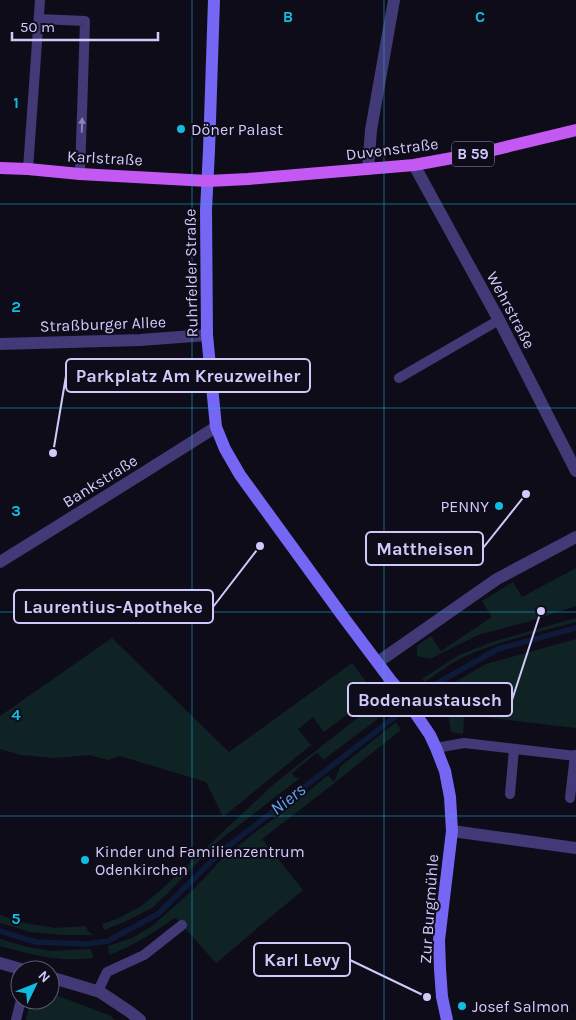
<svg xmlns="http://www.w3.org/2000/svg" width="576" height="1020" font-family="Karla,sans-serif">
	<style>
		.green { fill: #102324 }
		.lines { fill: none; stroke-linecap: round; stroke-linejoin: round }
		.stream { stroke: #0d1a38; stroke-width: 5.5 }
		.lane { stroke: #413a76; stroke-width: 10 }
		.street { stroke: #413a76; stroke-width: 12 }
		.secondary { stroke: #7567f4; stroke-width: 12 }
		.primary { stroke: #c458f3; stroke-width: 12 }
		.oneway { fill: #8a82b8 }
		.grid { fill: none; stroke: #10bce0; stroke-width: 1; stroke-opacity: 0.55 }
		.poi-dot { fill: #10bce0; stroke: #0f0c1a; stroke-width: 2 }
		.labels { text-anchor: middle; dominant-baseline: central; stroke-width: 4; stroke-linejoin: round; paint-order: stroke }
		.shield { fill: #0f0c1a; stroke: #9890b8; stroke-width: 1 }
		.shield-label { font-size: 15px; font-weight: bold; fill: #d2c9fb }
		.poi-label { font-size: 16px; fill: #d2c9fb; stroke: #0f0c1a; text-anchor: start }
		.street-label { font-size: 16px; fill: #d2c9fb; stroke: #0f0c1a }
		.water-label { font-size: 18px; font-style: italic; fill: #5fa4f3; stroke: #0f0c1a }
		.grid-label { font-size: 16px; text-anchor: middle; font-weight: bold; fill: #10bce0; stroke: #0f0c1a; stroke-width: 4; stroke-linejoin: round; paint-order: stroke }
		.leader { fill: none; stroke: #d2c9fb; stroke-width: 2 }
		.callout-dot { fill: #d2c9fb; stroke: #0f0c1a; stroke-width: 2 }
		.callout { fill: #0f0c1a; stroke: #d2c9fb; stroke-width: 2 }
		.callout-label { font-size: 18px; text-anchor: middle; font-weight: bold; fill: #d2c9fb }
	</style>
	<rect width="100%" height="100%" fill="#0f0c1a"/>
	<g class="green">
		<polygon points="576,568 576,606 527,622 478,635 430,659 417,656 417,646 431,636 441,651 492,617 482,601 513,582 522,597"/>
		<path d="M576,618V622C540,632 502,640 468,655C452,662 439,672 425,682L422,679L459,655L492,642Z"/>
		<polygon points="112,638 229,752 352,663 370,687 365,701 324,732 313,717 298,729 311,745 223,817 206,782 120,756 108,760 90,755 55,758 21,755 0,749 0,716"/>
		<polygon points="576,639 576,728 464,715 463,734 451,732 449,719 440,708 434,694 486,664"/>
		<polygon points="379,701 387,712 323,760 318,753 316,753 292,773 294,777 300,778 217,842 168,893 152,908 124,922 104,930 102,924 119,918 143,905 163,888 275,783"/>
		<path d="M396,722L401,730L328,788L262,839L303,890L216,963L177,919L175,918C152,933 135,945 109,955L108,946L132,938L151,927L193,890L222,859L258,830L285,811L328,775L334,782L340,767Z"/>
		<polygon points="0,915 24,923 55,928 86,926 88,931 92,935 64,935 30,932 0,923"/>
		<path d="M0,939L27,947L52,951L91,949L93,958C59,962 32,955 0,946Z"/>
		<polygon points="50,993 109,1015 115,1020 26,1020 31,1000 50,1000"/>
	</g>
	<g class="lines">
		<polyline class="stream" points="0,931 36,942 86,944 108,941 158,914 222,851 441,681 498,649 576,628"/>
		<g class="lane">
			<polyline points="39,19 85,21 80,174"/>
			<polyline points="28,169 40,0"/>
			<polyline points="399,378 499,320"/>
			<polyline points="436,748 464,743 576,756"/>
			<polyline points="510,794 514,749"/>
			<polyline points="570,798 575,755"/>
			<polyline points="98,991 107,972 144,955 182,925"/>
			<polyline points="16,1020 21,1000"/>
		</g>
		<g class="street">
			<polyline points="414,165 499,320 576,471"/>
			<polyline points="368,169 371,130 394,0"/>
			<polyline points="0,344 140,340 207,335"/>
			<polyline points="0,562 143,473 216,427"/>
			<polyline points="378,662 497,579 576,537"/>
			<polyline points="452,831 576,848"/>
			<polyline points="0,963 24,970"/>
			<polyline points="50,977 100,992 130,1012 140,1020"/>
		</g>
		<polyline class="secondary" points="214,0 209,150 206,210 207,335 216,427 225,449 240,475 344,618 392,682 403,695 430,735 436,748 445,771 450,797 452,831 439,940 440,969 442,997 447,1020"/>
		<polyline class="primary" points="0,168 28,169 80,174 208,181 248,179 414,165 485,152 576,130"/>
	</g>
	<defs><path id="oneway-solid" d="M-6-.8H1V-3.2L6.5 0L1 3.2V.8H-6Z" transform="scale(1.25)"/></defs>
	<use class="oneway" href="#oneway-solid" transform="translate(82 125) rotate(-88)"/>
	<path class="grid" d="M192,0V1020M384,0V1020M0,204H576M0,408H576M0,612H576M0,816H576"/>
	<g class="poi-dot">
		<circle cx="181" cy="129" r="5"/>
		<circle cx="499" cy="506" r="5"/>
		<circle cx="85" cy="860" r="5"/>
		<circle cx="462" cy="1006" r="5"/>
	</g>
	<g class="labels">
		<rect class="shield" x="452" y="141.5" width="42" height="25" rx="4"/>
		<g class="shield-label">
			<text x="473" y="154">B 59</text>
		</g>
		<g class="poi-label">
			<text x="191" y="129">Döner Palast</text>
			<text x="489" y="506" text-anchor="end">PENNY</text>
			<text x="95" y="851">Kinder und Familienzentrum<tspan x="95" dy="18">Odenkirchen</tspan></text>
			<text x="472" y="1006">Josef Salmon</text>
		</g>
		<g class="street-label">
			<text transform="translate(392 149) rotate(-7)">Duvenstraße</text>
			<text transform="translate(105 158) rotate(3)">Karlstraße</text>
			<text transform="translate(191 273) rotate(-91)">Ruhrfelder Straße</text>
			<text transform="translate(511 310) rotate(62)">Wehrstraße</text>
			<text transform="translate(103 324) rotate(-2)">Straßburger Allee</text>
			<text transform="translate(100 481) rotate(-32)">Bankstraße</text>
			<text transform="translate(429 909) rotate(-86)">Zur Burgmühle</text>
		</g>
		<g class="water-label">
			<text transform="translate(288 799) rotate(-38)">Niers</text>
		</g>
	</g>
	<g class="grid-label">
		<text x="288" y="22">B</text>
		<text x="480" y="22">C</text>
		<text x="16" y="108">1</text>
		<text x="16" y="312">2</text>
		<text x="16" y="516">3</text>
		<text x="16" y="720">4</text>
		<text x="16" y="924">5</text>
	</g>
	<path class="leader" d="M53 453L66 376M526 494L483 548M260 546L213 607M541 611L512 700M427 997L350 960"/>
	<g class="callout-dot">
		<circle cx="53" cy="453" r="5"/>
		<circle cx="526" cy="494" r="5"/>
		<circle cx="260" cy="546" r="5"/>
		<circle cx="541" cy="611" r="5"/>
		<circle cx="427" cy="997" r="5"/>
	</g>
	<g class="callout">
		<rect x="66" y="359" width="244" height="33" rx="5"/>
		<rect x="366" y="532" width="117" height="33" rx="5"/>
		<rect x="14" y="590" width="199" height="33" rx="5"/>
		<rect x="348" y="683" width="164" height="33" rx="5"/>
		<rect x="254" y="943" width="96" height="33" rx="5"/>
	</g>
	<g class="callout-label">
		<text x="188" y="382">Parkplatz Am Kreuzweiher</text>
		<text x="425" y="555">Mattheisen</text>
		<text x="113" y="613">Laurentius-Apotheke</text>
		<text x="430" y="706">Bodenaustausch</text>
		<text x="302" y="966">Karl Levy</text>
	</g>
	<g transform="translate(35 985) rotate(47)"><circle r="24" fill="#0f0c1a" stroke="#5d5874"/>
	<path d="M0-4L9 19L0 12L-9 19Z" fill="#10bce0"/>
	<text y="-8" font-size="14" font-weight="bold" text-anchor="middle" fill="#d2c9fb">N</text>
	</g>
	<path d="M12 32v8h146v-8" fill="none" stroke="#d2c9fb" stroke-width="2.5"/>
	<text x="20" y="32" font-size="15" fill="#d2c9fb" stroke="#0f0c1a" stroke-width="4" paint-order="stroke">50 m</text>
</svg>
